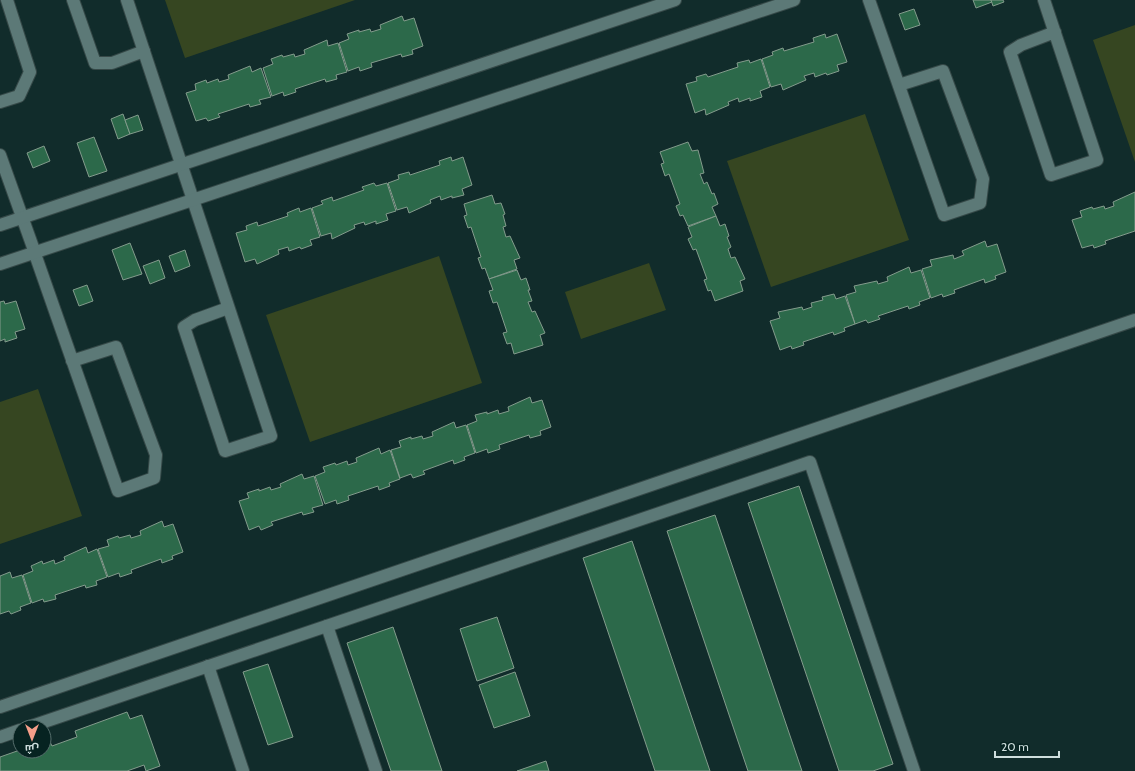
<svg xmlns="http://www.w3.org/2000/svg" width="1135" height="771" font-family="Cabin,Cairo,sans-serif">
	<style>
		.green { fill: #364621 }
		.building { fill: #2c694a; stroke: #839b8c }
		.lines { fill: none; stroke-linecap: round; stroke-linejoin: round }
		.minor-casing { stroke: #364948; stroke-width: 14 }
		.minor { stroke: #5c7977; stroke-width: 12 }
	</style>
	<rect width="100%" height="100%" fill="#112c2b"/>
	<g class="green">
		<polygon points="165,0 355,0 185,58"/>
		<polygon points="1135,25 1135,162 1093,40"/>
		<polygon points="865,114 909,240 771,287 727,161"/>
		<polygon points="439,256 482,383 310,442 266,315"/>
		<polygon points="649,263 666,310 581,339 565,292"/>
		<polygon points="38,389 82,516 0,544 0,402"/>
	</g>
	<g class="building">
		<polygon points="973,0 991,0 992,2 976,8"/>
		<polygon points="991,0 1003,0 1004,2 993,6"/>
		<polygon points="914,9 920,25 905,30 899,14"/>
		<polygon points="402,16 404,21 414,18 423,46 412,50 413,54 402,57 401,54 371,63 372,67 360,71 359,67 348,71 339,43 349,39 347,34 359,30 359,32 370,29 371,32 381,29 380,25"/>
		<polygon points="825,34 826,38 837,34 847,62 837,65 839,71 827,75 826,73 815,77 814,73 804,76 806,80 783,90 781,84 771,87 762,59 773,55 772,52 783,48 784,51 814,42 813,38"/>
		<polygon points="327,40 328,46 338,43 347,72 336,75 337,79 326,82 325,79 295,89 296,92 284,96 283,92 272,96 263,68 273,64 271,59 282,55 283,57 294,54 295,57 305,54 304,50"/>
		<polygon points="761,59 770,87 760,91 762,97 750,101 750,98 739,102 738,98 728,102 729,105 706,115 705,109 695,113 686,84 697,81 696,77 706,74 708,77 738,67 737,63 749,60 750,63"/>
		<polygon points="250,66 252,72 261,68 271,97 259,100 261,104 250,107 249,104 218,114 220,117 208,121 206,118 196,121 186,93 196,90 195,84 206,80 207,83 218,79 219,82 229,79 228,75"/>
		<polygon points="123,114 130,134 118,139 111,119"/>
		<polygon points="138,115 143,130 130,134 125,120"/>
		<polygon points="94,137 107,171 89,177 77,143"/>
		<polygon points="688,142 692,151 698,150 704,173 700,174 704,184 707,182 712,194 714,193 718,204 712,207 716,216 688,226 683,215 680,216 676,206 680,204 669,174 665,176 661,164 664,163 660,152"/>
		<polygon points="44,146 50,161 33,168 27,153"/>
		<polygon points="451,157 452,161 463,157 472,185 462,189 464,195 452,198 452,196 441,200 440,196 430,200 431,203 409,213 407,207 397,210 388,183 399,179 398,175 409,172 410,175 440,165 439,161"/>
		<polygon points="374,183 376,186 387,183 396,211 386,214 388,220 376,224 376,221 365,225 364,222 354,225 355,228 332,239 331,233 321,236 312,208 323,204 321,201 332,197 333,201 364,190 362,187"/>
		<polygon points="1135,192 1135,231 1105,241 1106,244 1094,248 1093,245 1082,248 1072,220 1082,217 1080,211 1092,207 1093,209 1104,206 1105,209 1114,206 1113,202"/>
		<polygon points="492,195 495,204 501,203 505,214 503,215 506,226 503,227 506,237 510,236 520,258 514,260 517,269 489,279 485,268 482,269 478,258 481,257 471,227 468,228 464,216 467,215 464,204"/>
		<polygon points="299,208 300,212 311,208 320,237 310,240 312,245 301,249 300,247 289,251 288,247 278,250 279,254 257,264 255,259 245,262 236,233 247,230 246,226 257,222 258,226 288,216 287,213"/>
		<polygon points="716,216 720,226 725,224 729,236 727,237 731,247 728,249 731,258 735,257 745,279 740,281 743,291 715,301 711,290 708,291 704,280 707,279 696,249 693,250 688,239 692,237 688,227"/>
		<polygon points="985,241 987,247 997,244 1006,272 995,276 996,279 985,283 984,279 954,290 955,293 943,297 942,294 931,298 922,269 932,266 930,260 953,255 954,259 964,255 962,251"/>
		<polygon points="130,243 142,274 123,280 112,250"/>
		<polygon points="185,250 190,266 175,272 169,256"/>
		<polygon points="159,260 165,278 150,284 143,266"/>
		<polygon points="909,267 911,273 921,270 930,298 919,302 920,305 909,309 908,306 878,316 880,319 868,323 866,320 855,324 846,295 856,292 854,286 877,281 878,284 888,281 887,277"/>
		<polygon points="517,270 521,280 526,278 530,290 528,290 532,301 528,302 532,312 535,311 545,333 540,335 543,345 514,354 511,343 507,344 503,333 507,332 497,302 493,303 489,291 493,290 489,279"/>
		<polygon points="87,285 93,301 79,306 73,290"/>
		<polygon points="834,294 836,299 845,296 855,324 844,328 845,331 834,335 833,332 803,342 804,345 792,349 791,346 780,350 770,321 780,318 778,312 802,307 803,310 812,307 811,303 823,300 822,297"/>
		<polygon points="4,301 5,304 16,301 25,329 15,332 17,338 5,342 5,339 0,341 0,302"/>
		<polygon points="530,397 532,403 542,400 551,427 540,431 541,435 530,438 529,435 499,445 500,449 488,453 487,449 476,453 467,425 477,421 475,415 487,412 487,414 498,410 499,414 509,411 508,407"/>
		<polygon points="454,422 456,428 466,425 475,453 464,457 465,460 454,464 453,460 423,471 425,474 413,478 411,474 400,478 391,450 401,447 399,441 411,437 411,439 422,436 423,439 433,436 432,432"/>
		<polygon points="379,448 381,454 390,450 400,479 389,483 390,486 379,490 378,486 348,496 349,500 337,504 336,500 325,504 315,476 325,472 323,467 335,463 336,465 347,461 348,465 357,462 356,458"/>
		<polygon points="302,474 304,479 314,476 323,505 312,508 314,512 303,515 302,512 271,522 273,525 261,530 259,526 249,530 239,501 249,498 247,493 259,489 259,491 270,487 271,490 281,487 280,484"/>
		<polygon points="799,486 893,764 873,771 839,771 748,503"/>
		<polygon points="715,515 802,771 748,771 667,531"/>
		<polygon points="162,521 164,527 173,524 183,552 172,556 173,559 162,563 161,559 131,570 132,573 120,577 119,573 108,577 98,549 109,546 107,540 118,536 119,538 130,535 131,538 141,535 140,531"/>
		<polygon points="632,541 710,771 655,771 583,558"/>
		<polygon points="86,547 88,553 97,549 107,577 96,581 97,585 86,588 85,585 55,595 56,599 44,602 43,599 32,603 23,575 33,571 31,566 42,561 43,564 54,560 55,564 65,560 64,557"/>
		<polygon points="10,572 12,578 22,575 31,603 20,607 21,610 11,614 9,611 0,614 0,576"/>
		<polygon points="497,617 514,668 477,681 460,629"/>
		<polygon points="393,627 442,771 391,771 347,643"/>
		<polygon points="268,664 293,737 268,745 243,672"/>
		<polygon points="515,672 530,716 494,728 479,685"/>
		<polygon points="127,712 130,719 142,715 160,766 146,771 144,765 127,771 0,771 0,757 20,750 44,751 44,741 49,740 52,746 77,737 75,731"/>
		<polygon points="546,761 549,771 517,771"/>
	</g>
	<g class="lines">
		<defs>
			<g id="minor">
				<polyline points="73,0 95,63 112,63 144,51"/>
				<polyline points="127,0 271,436 225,451 184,327 195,320 228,308"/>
				<polyline points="869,0 944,215 980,203 983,179 943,71 899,85"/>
				<polyline points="1044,0 1097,160 1051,175 1010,52 1021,45 1055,32"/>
				<polyline points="0,102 19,96 30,72 7,0"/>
				<polyline points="0,155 35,253 35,254 118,491 154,478 156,455 116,347 72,361"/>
				<polyline points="0,225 675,0"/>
				<polyline points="0,264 794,0"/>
				<polyline points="327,626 376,771"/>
				<polyline points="208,666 243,771"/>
				<polyline points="0,707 1135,320"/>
				<polyline points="29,727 810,462 914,771"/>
				<polyline points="0,737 20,730"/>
			</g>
		</defs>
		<use href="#minor" class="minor-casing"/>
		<use href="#minor" class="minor"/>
	</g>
	<g transform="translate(32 739) rotate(180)"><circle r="19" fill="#062321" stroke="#566e6c"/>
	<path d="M0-3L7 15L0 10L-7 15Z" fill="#f49e89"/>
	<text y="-6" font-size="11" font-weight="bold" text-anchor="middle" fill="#cededd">ش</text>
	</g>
	<path d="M995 751v6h64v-6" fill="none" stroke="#cededd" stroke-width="2"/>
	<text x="1001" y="751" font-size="12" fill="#cededd" stroke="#062321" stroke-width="3" paint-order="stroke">20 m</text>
</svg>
